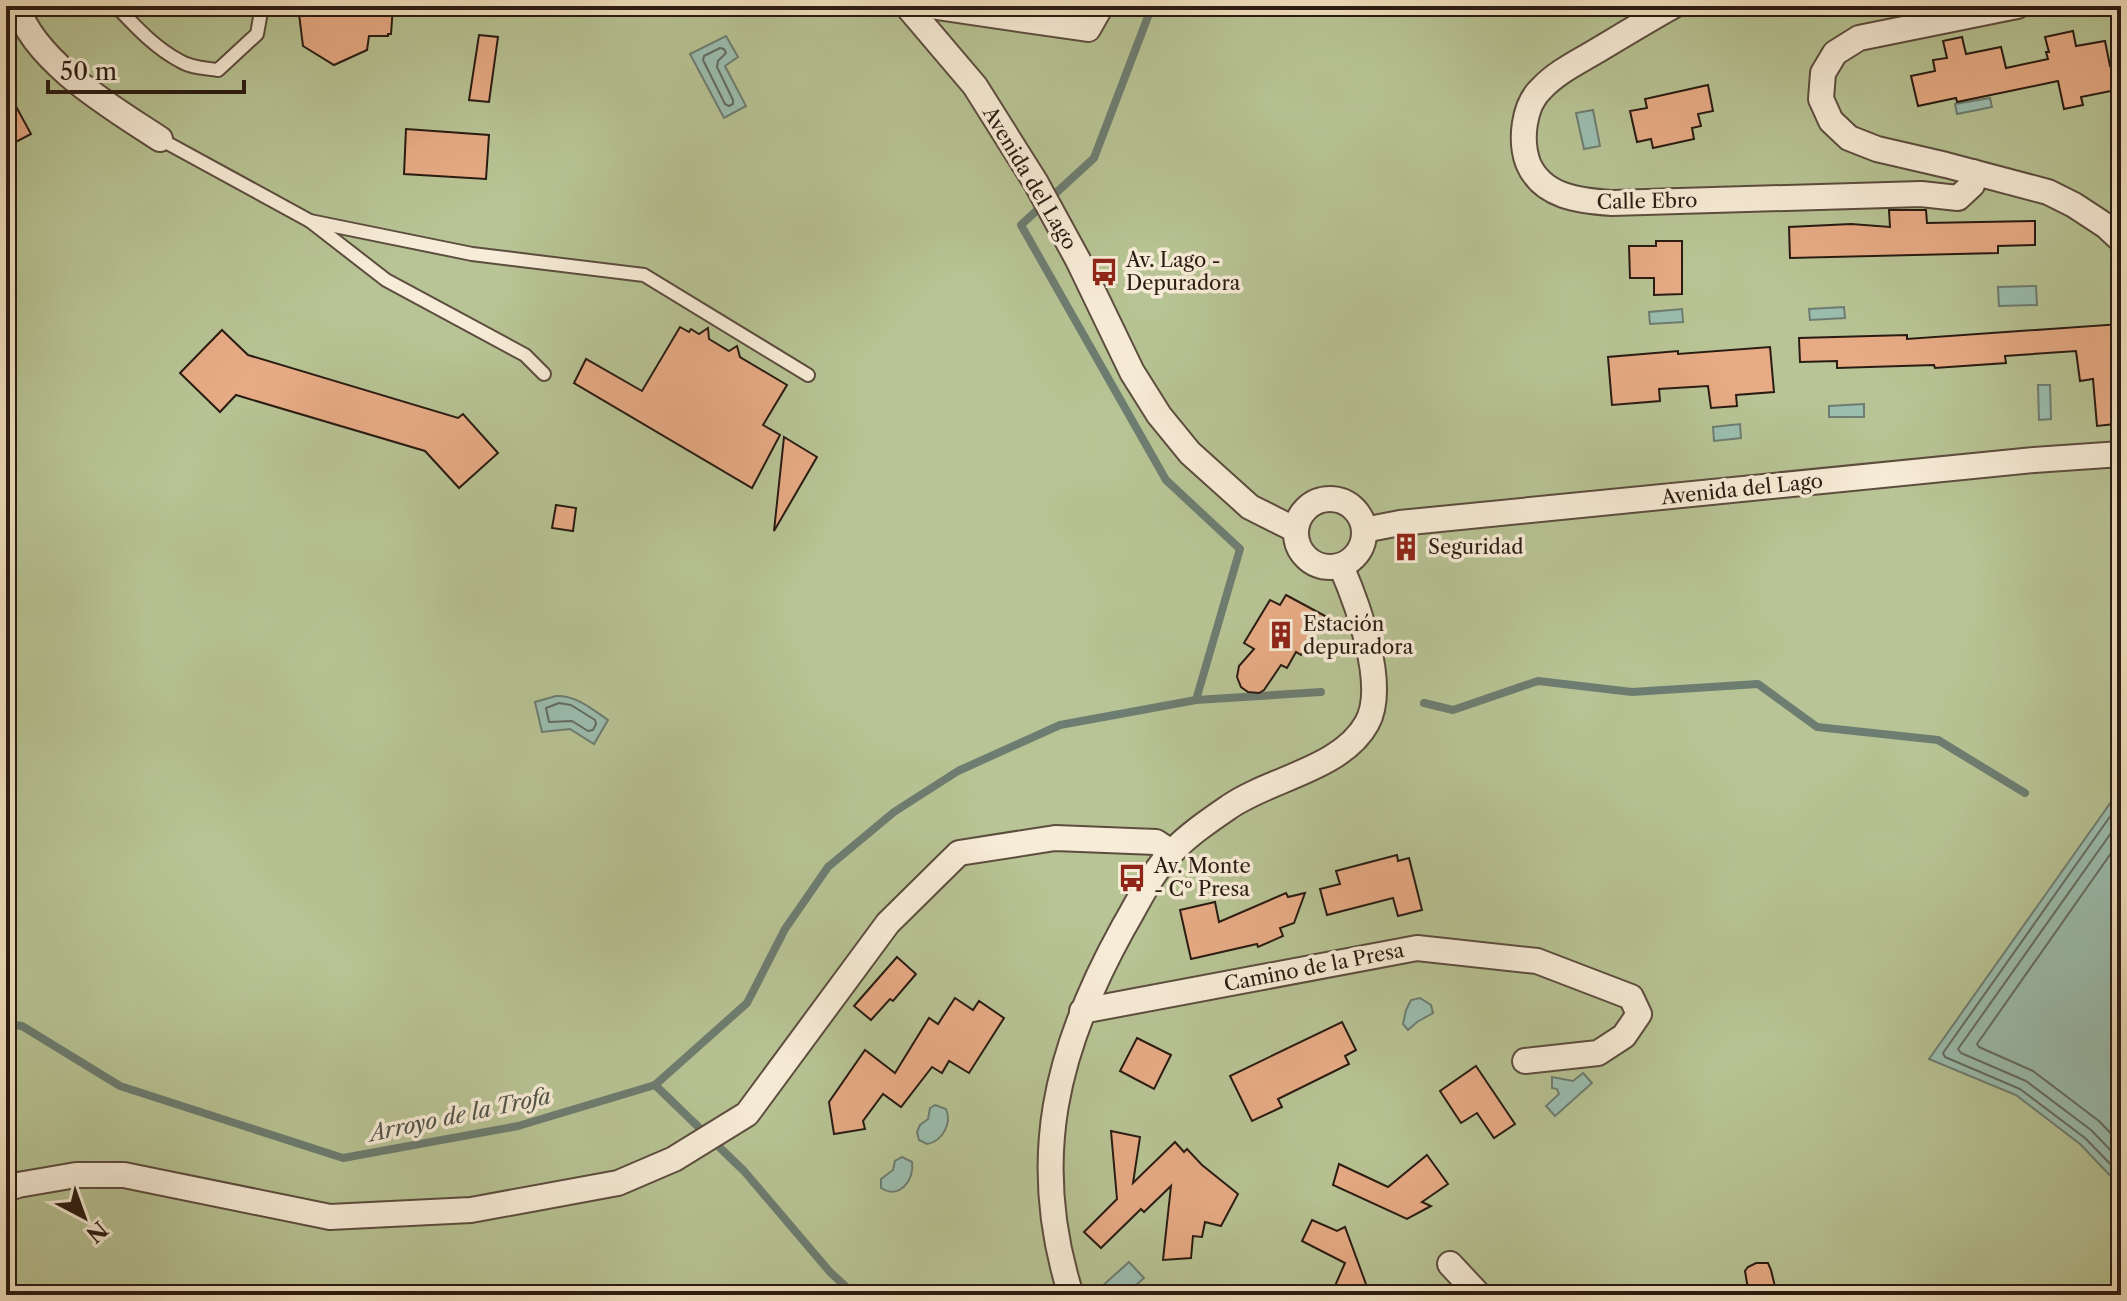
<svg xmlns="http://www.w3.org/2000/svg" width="2127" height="1301" font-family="'Libre Caslon Text',serif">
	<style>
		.green { fill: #b8c495; stroke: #707054; stroke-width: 2 }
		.water { fill: #9bbeb0; stroke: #6d7d71; stroke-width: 2 }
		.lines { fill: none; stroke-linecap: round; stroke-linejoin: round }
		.shore { stroke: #626c61; stroke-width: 2 }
		.stream { stroke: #6d7d71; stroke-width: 8 }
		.building { fill: #e7ab85; stroke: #291b12; stroke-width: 2 }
		.service-casing { stroke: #5c4d3e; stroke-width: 16 }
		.minor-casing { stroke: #5c4d3e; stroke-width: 28 }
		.service { stroke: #f7ecd7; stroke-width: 12 }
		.minor { stroke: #f7ecd7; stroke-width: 24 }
		.labels { text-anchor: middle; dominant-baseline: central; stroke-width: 7; stroke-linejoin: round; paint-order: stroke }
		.street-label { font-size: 20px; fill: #291b12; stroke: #f7ecd7 }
		.poi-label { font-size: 20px; fill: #291b12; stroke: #f7ecd7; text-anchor: start }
		.water-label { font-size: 22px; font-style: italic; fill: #515449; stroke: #f7ecd7 }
	</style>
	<rect width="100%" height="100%" fill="#f3e2c1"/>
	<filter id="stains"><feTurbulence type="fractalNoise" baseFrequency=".0025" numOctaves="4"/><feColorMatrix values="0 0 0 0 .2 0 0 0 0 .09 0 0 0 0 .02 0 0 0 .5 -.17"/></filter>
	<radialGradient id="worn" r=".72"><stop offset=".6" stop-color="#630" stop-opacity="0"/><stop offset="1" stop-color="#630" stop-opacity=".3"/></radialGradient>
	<rect class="green" x="6" y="6" width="2115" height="1289"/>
	<g class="water">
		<polygon points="726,36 738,57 725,66 746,106 724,118 690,54"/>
		<polygon points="1990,98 1992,107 1957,114 1955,104"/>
		<polygon points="1593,110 1600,146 1584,149 1576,113"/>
		<polygon points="2036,286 2037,305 1999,306 1998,287"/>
		<polygon points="1844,307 1845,318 1810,320 1809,309"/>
		<polygon points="1682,309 1683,322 1650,324 1649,312"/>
		<polygon points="2038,385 2050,385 2051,419 2039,420"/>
		<polygon points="1864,404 1864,417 1829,417 1829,406"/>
		<polygon points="1740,424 1741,438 1714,441 1713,427"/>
		<path d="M556,696C576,695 592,709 608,720L594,744L570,729L542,732L535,702Z"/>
		<polygon points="2121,788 2121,1187 2080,1144 2016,1095 1929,1059"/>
		<polygon points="1420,998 1431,1005 1433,1013 1417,1022 1408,1030 1403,1024 1406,1010 1411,1000"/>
		<polygon points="1583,1073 1592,1083 1555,1116 1546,1106 1559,1094 1557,1089 1552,1088 1552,1077 1573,1081"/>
		<path d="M935,1105L946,1109C952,1123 943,1141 927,1144L919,1140L917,1132L920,1125L928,1119L930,1108Z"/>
		<path d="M902,1157L912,1162C915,1180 899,1200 881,1188V1179L893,1170L895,1161Z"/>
		<polygon points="1129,1262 1144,1278 1125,1295 1107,1295 1100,1288"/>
	</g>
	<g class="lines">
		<g class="shore">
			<polygon points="720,48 724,49 726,53 718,61 717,67 733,100 733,104 729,106 725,104 703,60 704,56"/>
			<polygon points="559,703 571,705 595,720 596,724 593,730 588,731 572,721 549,722 546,708"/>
			<polyline points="2121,801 1943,1053 1945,1057 2020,1089 2085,1138 2121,1175"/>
			<polyline points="2121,819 1958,1049 1961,1053 2026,1081 2091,1130 2121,1161"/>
			<polyline points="2121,839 1977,1044 1979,1047 2033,1071 2099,1121 2121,1144"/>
		</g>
		<g class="stream">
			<polyline points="1152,6 1094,158 1021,225 1166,480 1240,549 1196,700"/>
			<polyline points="1424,703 1453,710 1538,681 1632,692 1758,684 1817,727 1938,740 2025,793"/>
			<polyline points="6,1024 22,1026 120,1086 343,1158 518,1126 655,1085 747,1003 785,929 828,867 894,812 958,771 1060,725 1196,700 1321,692"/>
			<polyline points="655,1085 744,1171 830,1272 855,1295"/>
		</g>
	</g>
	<g class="building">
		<polygon points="298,6 393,6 391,34 388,34 388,36 369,36 367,50 334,65 303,46"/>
		<polygon points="2073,31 2076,46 2105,41 2110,66 2121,64 2121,89 2081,97 2083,105 2064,109 2058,81 1957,102 1956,98 1918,106 1911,76 1935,71 1933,60 1947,58 1943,41 1962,37 1966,54 2001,47 2006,68 2048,59 2046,52 2049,52 2045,37"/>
		<polygon points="479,35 498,37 489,102 469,100"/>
		<polygon points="1708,85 1713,111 1698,114 1701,126 1692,128 1694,139 1653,148 1651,139 1637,142 1630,111 1647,108 1645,99"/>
		<polygon points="6,88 31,134 6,147"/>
		<polygon points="406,129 489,135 486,179 404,174"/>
		<polygon points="1889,210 1926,210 1927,223 2035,221 2035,245 1998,246 1998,253 1790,258 1789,227 1851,224 1890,227"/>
		<polygon points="1656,241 1682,241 1682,294 1654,295 1654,278 1630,278 1629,246 1656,246"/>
		<polygon points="2121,324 2121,376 2117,376 2118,382 2112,383 2115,424 2097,426 2093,379 2080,381 2076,351 2005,356 2006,363 1935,368 1934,365 1837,368 1837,361 1800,362 1799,338 1907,335 1907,339"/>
		<polygon points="680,327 689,332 691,329 699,334 708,328 709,339 729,351 737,346 740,357 787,385 763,425 780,435 752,488 574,383 586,359 642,391"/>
		<polygon points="222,330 248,355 458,418 463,414 498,453 459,488 425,451 236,395 220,412 180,373"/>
		<polygon points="1770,347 1774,392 1736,395 1737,406 1711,408 1708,386 1659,389 1660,401 1612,405 1608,357 1678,351 1678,354"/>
		<polygon points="784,437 817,457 774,531"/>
		<polygon points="556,505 576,508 573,531 552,528"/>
		<polygon points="1286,595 1325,616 1301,655 1296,652 1287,668 1281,665 1264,690 1259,693 1248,692 1241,687 1237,677 1239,666 1254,649 1244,643 1270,600 1280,605"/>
		<polygon points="1397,855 1398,861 1409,858 1422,910 1398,916 1393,898 1327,915 1320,889 1340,884 1336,871"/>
		<polygon points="1286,893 1288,897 1305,893 1294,923 1280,928 1283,936 1258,947 1257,944 1191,959 1180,910 1215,902 1219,922"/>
		<polygon points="897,957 916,974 893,1001 890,999 871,1020 854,1006"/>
		<polygon points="955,998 973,1010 979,1001 1004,1018 969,1073 949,1061 942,1073 932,1067 901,1107 883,1094 863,1121 865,1129 834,1134 829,1102 865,1050 895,1073 929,1018 938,1024"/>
		<polygon points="1342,1022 1356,1050 1345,1056 1349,1064 1278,1099 1282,1107 1252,1121 1230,1076"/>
		<polygon points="1137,1038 1171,1055 1154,1089 1120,1071"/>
		<polygon points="1476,1066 1515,1124 1494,1138 1477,1113 1461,1123 1440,1091"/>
		<polygon points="1111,1131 1140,1137 1133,1183 1175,1142 1184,1152 1187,1149 1202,1165 1238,1194 1221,1226 1205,1222 1202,1237 1193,1236 1191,1258 1163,1260 1171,1186 1144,1212 1141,1209 1101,1248 1084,1232 1117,1199"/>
		<polygon points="1427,1155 1448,1184 1422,1202 1431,1206 1407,1219 1333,1185 1339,1164 1388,1187"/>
		<polygon points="1312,1220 1337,1231 1345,1227 1370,1295 1331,1295 1345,1263 1302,1241"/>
		<polygon points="1756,1263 1768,1263 1771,1270 1777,1295 1749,1295 1745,1271 1748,1267"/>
	</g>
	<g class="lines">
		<defs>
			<g id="service">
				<path d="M116,6C135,26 155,48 180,61C191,68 205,68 218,70L257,34L262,6"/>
				<polyline points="160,139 310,221 386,280 525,355 544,374"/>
				<polyline points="310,221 472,254 644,275 808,375"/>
			</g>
			<g id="minor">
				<path d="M17,6C35,63 113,108 160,139"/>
				<polyline points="907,6 975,86 1036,183 1078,260 1132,372 1159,415 1190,453 1250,507 1296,530"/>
				<polyline points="930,6 1088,29 1101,6"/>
				<path d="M1673,6C1646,21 1620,37 1593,53C1576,63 1556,73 1542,88C1523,105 1520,141 1528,163C1542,197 1580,201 1612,203L1921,194L1958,198L1972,185L1973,172"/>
				<polyline points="2017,6 1859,38 1835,53 1823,73 1821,99 1831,121 1849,138 1877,149 1946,165 2048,192 2074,205 2106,226 2121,240"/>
				<circle cx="1330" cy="533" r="34"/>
				<polyline points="1364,530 1400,523 2034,460 2121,454"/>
				<polyline points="1082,1011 1417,948 1537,961 1631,997 1639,1014 1624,1036 1598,1053 1525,1061"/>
				<polyline points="6,1189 18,1185 76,1175 124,1175 330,1217 471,1210 618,1183 674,1159 747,1114 888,923 959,853 1055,838 1156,842 1171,852"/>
				<polyline points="1450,1264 1479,1295"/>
				<path d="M1071,1295C1028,1160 1056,1049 1123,928C1138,903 1151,873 1172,852C1188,835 1210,820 1229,807C1271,778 1342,769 1367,723C1388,685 1357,603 1341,566"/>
			</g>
		</defs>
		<use href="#service" class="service-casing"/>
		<use href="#minor" class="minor-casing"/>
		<use href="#service" class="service"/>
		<use href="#minor" class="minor"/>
	</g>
	<defs>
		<symbol id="bus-bare" viewBox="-9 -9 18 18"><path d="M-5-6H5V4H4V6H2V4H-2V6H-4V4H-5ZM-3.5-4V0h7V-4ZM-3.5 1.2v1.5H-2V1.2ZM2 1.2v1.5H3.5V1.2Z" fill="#8f2418" stroke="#f7ecd7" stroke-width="2.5" paint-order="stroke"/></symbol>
		<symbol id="building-bare" viewBox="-9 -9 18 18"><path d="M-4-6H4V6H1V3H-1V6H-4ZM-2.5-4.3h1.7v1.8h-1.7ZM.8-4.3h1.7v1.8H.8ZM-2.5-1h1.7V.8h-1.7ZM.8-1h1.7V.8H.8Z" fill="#8f2418" stroke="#f7ecd7" stroke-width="2.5" paint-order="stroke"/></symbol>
	</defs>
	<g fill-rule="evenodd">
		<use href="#bus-bare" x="1084" y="252" width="40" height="40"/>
		<use href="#building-bare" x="1386" y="527" width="40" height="40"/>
		<use href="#building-bare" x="1261" y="615" width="40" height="40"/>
		<use href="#bus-bare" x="1112" y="858" width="40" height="40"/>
	</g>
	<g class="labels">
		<g class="street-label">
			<text transform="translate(1030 178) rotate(59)">Avenida del Lago</text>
			<text transform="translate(1647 201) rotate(-1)">Calle Ebro</text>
			<text transform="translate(1742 489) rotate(-6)">Avenida del Lago</text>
			<text transform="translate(1314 967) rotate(-11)">Camino de la Presa</text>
		</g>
		<g class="poi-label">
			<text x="1126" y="260">Av. Lago -<tspan x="1126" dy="23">Depuradora</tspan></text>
			<text x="1428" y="547">Seguridad</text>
			<text x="1303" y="624">Estación<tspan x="1303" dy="23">depuradora</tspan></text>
			<text x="1154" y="866">Av. Monte<tspan x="1154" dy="23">- Cº Presa</tspan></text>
		</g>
		<g class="water-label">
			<text transform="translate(460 1115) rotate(-12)">Arroyo de la Trofa</text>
		</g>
	</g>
	<rect width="2127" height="1301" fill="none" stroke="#f3e2c1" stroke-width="32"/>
	<rect x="8" y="8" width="2111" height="1285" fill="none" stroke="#291b12" stroke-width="4"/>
	<rect x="16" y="16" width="2095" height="1269" fill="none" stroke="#291b12" stroke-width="2"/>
	<g transform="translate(84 1217) rotate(139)" stroke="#f7ecd7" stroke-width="6" paint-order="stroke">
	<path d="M0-6L14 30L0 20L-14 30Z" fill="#291b12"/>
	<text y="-12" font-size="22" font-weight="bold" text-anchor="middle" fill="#291b12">N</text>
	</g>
	<path d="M48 80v12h196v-12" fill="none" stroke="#291b12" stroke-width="4"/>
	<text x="60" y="80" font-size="24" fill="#291b12" stroke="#f7ecd7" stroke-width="6" paint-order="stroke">50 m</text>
	<rect width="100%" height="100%" filter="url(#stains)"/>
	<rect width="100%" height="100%" fill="url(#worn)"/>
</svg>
